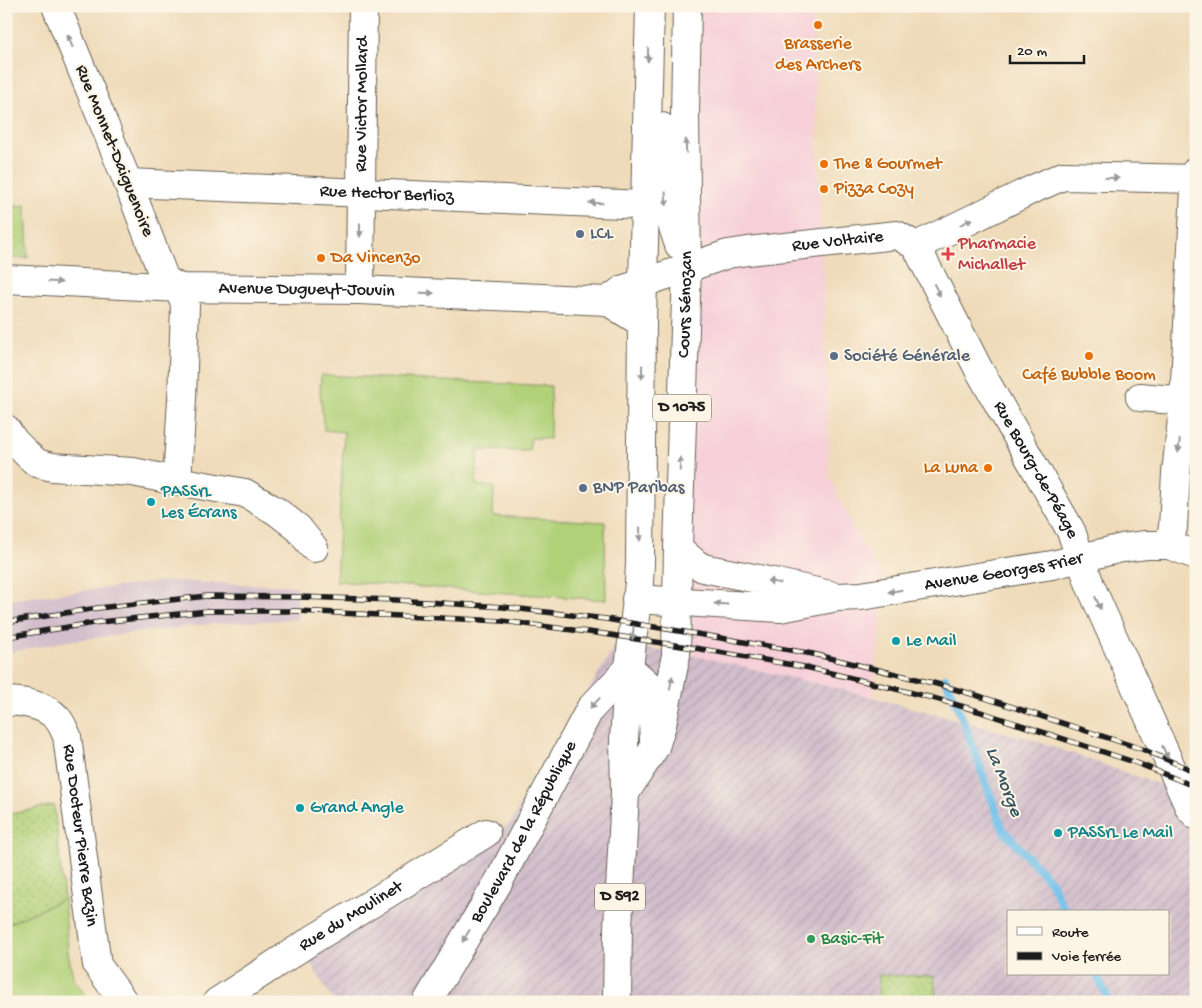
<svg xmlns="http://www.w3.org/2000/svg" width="1202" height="1008" font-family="'Gochi Hand',sans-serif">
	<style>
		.built { fill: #f6cfd9 }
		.industrial { fill: url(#industrial-furrows); fill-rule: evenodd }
		.railway { fill: #d1bdcb }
		.grass { fill: url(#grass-dots); stroke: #66764a }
		.garden { fill: #b1d179; stroke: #66764a }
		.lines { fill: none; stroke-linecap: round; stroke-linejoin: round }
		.stream { stroke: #6fc1eb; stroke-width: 8 }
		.minor-casing { stroke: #665f53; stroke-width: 30 }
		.major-casing { stroke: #665f53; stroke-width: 30 }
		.minor { stroke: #fff; stroke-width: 28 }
		.major { stroke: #fff; stroke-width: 28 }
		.rail-casing { stroke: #1c1c1c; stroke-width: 5.5 }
		.rail { stroke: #fcf5e5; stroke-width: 4; stroke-dasharray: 11; stroke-linecap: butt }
		.oneway { fill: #999 }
		.food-dot { fill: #e8710a; stroke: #fcf5e5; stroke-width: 2 }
		.service-dot { fill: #5c6f8a; stroke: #fcf5e5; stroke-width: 2 }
		.health-dot { fill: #e0444e; stroke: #fcf5e5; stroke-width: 2 }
		.culture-dot { fill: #0f9aa8; stroke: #fcf5e5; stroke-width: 2 }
		.leisure-dot { fill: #2e9e5b; stroke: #fcf5e5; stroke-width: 2 }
		.labels { text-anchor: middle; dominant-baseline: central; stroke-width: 4; stroke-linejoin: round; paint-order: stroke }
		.shield { fill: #fcf5e5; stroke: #5f5d58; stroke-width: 1 }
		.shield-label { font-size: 16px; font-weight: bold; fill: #1c1c1c }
		.food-label { font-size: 18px; fill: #c56008; stroke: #fcf5e5; text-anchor: start }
		.street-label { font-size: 18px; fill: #1c1c1c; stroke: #fcf5e5 }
		.service-label { font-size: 18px; fill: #4e5e75; stroke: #fcf5e5; text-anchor: start }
		.health-label { font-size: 18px; fill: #be3a42; stroke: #fcf5e5; text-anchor: start }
		.culture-label { font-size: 18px; fill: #0d838f; stroke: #fcf5e5; text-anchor: start }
		.leisure-label { font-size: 18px; fill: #27864d; stroke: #fcf5e5; text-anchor: start }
		.water-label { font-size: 19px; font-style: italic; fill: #395664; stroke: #fcf5e5 }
	</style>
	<defs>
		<pattern id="industrial-furrows" width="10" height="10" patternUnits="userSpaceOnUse" patternTransform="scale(1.25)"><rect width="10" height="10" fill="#d1bdcb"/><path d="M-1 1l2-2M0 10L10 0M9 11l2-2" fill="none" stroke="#b3a2ae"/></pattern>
		<pattern id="grass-dots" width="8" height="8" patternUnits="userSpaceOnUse" patternTransform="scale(1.25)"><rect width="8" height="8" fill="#b1d179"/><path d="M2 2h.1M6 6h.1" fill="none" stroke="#98b368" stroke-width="1.8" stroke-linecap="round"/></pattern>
	</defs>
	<rect width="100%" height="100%" fill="#fcf5e5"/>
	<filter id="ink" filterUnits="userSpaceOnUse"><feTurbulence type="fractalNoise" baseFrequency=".02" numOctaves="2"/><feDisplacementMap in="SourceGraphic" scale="10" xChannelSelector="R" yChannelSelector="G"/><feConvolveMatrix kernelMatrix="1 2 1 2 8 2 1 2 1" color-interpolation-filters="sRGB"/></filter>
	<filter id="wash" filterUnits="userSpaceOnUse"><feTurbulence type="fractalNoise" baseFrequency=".0096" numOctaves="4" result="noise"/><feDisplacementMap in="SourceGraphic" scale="20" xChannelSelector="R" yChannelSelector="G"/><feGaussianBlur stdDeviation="1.12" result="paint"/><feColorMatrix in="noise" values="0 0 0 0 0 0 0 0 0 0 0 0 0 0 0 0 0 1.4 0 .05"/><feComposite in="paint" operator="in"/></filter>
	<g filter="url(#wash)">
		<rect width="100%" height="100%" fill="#efdbba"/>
		<polygon class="built" points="702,6 812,6 828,401 829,476 859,540 885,578 873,698 642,1002 693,661 689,427 697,206"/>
		<path class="industrial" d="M616,644L705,658L844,690L1031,739L1169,788L1196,801V1002H334L307,958L510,823ZM1008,912H1168V974H1008Z"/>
		<polygon class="railway" points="166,581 297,586 298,619 210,624 67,641 6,653 6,600"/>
		<g class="grass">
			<polygon points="26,205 28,258 6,258 6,207"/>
			<polygon points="54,805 64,899 6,925 6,815"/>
			<polygon points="879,975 934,976 937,1002 878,1002"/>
		</g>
		<g class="garden">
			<polygon points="321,375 551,386 550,439 531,438 529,451 478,450 476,485 494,487 493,516 605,522 606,600 336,581 344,432 324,430 320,392"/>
			<polygon points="64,899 68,952 73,977 90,1002 6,1002 6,925"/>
		</g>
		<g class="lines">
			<g class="stream">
				<polyline points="945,678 963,720 1003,830 1051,882 1065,912"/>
				<polyline points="1096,974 1110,1002"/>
			</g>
		</g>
	</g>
	<g filter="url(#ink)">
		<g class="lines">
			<defs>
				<g id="minor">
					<path id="s1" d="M128,183L645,205"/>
					<path id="s2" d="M916,246L978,368L1071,531L1090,585L1190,809L1196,815"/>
					<path id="s3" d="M6,279L180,288L359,290L607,301L642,323"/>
					<path id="s4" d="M359,290L360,285L363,6"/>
					<path id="s5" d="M607,301L624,289L643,283L728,254L748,251L897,235L916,246L964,223L1031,190L1063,176L1196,179"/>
					<polyline points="1140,397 1196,402"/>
					<polyline points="6,429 14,441 28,455 37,463 52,467 133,472 177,481 182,399 185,305 180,288 165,280 128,183 56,6"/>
					<polyline points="177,481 245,493 276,511 298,528 314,548"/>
					<polyline points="1169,545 1173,527 1176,473 1184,401 1196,171"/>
					<polyline points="678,548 695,563 703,568 773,582 830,595"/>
					<path id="s6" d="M636,599L780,608L838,597L861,596L1052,565L1122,548L1146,545H1169L1196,555"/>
					<path id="s7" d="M6,702C21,700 47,706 57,718C62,723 64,730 67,736L97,965L124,1002"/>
					<path id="s8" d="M217,1002L312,940L486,833"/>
					<path id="s9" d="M427,1002L499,881L590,709L629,668L651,687L654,741"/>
				</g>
				<g id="major">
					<polyline points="662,127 667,136 665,203 679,245"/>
					<path id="s10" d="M625,793L655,747L662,725L676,655L678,548L687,267L685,115L687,6"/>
					<polyline points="617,1002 618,927 625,793 624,739 629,668 639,583 640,563 642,323 650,6"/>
				</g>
			</defs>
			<use href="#minor" class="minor-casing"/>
			<use href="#major" class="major-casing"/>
			<use href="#minor" class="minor"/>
			<use href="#major" class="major"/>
			<defs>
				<g id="rail">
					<polyline points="6,622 98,608 207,596 298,597 396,600 503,607 606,619 709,636 813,654 937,684 982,697 1142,749 1196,772"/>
					<polyline points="6,637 100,622 208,611 298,611 502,621 604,634 707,650 810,668 933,698 978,711 1137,763 1196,787"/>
				</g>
			</defs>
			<use href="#rail" class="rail-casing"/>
			<use href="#rail" class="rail"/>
		</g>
		<defs><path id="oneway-solid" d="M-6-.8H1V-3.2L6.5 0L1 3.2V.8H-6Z" transform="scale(1.25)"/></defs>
		<g class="oneway">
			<use href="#oneway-solid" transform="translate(70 41) rotate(-112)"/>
			<use href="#oneway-solid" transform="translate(648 55) rotate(91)"/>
			<use href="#oneway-solid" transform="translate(686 146) rotate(-91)"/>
			<use href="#oneway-solid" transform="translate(1112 178) rotate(2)"/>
			<use href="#oneway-solid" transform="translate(666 199) rotate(86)"/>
			<use href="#oneway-solid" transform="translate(596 203) rotate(-178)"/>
			<use href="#oneway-solid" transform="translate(966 222) rotate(-26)"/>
			<use href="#oneway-solid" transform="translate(360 230) rotate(90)"/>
			<use href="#oneway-solid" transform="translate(55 282) rotate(3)"/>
			<use href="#oneway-solid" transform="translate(937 290) rotate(63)"/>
			<use href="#oneway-solid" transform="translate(427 293) rotate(2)"/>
			<use href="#oneway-solid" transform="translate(642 372) rotate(91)"/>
			<use href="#oneway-solid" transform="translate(1179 446) rotate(97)"/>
			<use href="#oneway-solid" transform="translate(680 464) rotate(-88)"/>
			<use href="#oneway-solid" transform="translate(640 534) rotate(91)"/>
			<use href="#oneway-solid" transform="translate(774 582) rotate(-168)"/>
			<use href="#oneway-solid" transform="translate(895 591) rotate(171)"/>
			<use href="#oneway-solid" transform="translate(1098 603) rotate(66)"/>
			<use href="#oneway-solid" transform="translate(721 604) rotate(-176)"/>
			<use href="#oneway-solid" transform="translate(633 633) rotate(96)"/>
			<use href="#oneway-solid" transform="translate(671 683) rotate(-79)"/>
			<use href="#oneway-solid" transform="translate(595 703) rotate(134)"/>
			<use href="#oneway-solid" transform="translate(1165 752) rotate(66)"/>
			<use href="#oneway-solid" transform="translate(466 936) rotate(121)"/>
		</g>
	</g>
	<g class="food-dot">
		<circle cx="818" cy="25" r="5"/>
		<circle cx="824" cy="164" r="5"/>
		<circle cx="824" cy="189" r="5"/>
		<circle cx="321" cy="258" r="5"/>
		<circle cx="1089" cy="356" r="5"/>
		<circle cx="988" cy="468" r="5"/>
	</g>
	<g class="service-dot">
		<circle cx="580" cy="234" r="5"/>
		<circle cx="834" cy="356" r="5"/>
		<circle cx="583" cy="488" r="5"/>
	</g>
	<path class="health-dot" d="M945.5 246.5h5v5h5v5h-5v5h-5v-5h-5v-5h5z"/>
	<g class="culture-dot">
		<circle cx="151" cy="502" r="5"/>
		<circle cx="896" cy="641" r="5"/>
		<circle cx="300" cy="808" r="5"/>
		<circle cx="1058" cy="833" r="5"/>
	</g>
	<circle class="leisure-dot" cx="811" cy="939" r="5"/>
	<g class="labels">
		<g class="shield">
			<rect x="653" y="394.5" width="58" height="27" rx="4"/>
			<rect x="595" y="883.5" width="50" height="27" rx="4"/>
		</g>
		<g class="shield-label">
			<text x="682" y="408">D 1075</text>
			<text x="620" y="897">D 592</text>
		</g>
		<g class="food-label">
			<text x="818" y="44" text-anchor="middle">Brasserie<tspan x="818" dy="21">des Archers</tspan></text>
			<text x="834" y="164">The &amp; Gourmet</text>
			<text x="834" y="189">Pizza Cozy</text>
			<text x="331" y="258">Da Vincenzo</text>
			<text x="1089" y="375" text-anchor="middle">Café Bubble Boom</text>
			<text x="978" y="468" text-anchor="end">La Luna</text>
		</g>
		<g class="street-label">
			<text stroke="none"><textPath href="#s4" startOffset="186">Rue Victor Mollard</textPath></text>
			<text transform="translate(114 151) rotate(68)">Rue Monnet-Daiguenoire</text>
			<text stroke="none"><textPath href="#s1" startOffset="259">Rue Hector Berlioz</textPath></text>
			<text stroke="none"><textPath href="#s5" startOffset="241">Rue Voltaire</textPath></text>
			<text stroke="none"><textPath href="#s3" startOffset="301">Avenue Dugueyt-Jouvin</textPath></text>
			<text stroke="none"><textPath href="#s10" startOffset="500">Cours Sénozan</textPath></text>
			<text stroke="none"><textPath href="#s2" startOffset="254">Rue Bourg-de-Péage</textPath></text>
			<text stroke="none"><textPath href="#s6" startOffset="371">Avenue Georges Frier</textPath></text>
			<text stroke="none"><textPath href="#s9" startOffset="196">Boulevard de la République</textPath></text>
			<text stroke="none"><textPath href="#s7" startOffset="176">Rue Docteur Pierre Bazin</textPath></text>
			<text stroke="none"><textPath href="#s8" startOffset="159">Rue du Moulinet</textPath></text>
		</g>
		<g class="service-label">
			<text x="590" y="234">LCL</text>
			<text x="844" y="356">Société Générale</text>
			<text x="593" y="488">BNP Paribas</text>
		</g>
		<g class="health-label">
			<text x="958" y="244">Pharmacie<tspan x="958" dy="21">Michallet</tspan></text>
		</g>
		<g class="culture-label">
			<text x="161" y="492">PASSrL<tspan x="161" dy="21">Les Écrans</tspan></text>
			<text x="906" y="641">Le Mail</text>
			<text x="310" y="808">Grand Angle</text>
			<text x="1068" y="833">PASSrL Le Mail</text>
		</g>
		<g class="leisure-label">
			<text x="821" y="939">Basic-Fit</text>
		</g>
		<g class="water-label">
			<text transform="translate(1003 782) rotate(69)">La Morge</text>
		</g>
	</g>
	<rect width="1202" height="1008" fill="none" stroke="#fcf5e5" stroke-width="25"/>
	<rect x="1007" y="910" width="162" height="65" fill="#fcf5e5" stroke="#a29e95"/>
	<rect x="1017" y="927" width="25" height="8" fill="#ffffff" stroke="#a29e95"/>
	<text x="1052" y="936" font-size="15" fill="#1c1c1c">Route</text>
	<rect x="1017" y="952" width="25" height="8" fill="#1c1c1c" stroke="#a29e95"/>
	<text x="1052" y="960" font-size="15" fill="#1c1c1c">Voie ferrée</text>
	<path d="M1010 55v8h74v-8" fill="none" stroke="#1c1c1c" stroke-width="2.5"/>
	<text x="1017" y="55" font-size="15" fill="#1c1c1c" stroke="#fcf5e5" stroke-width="4" paint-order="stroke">20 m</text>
</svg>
